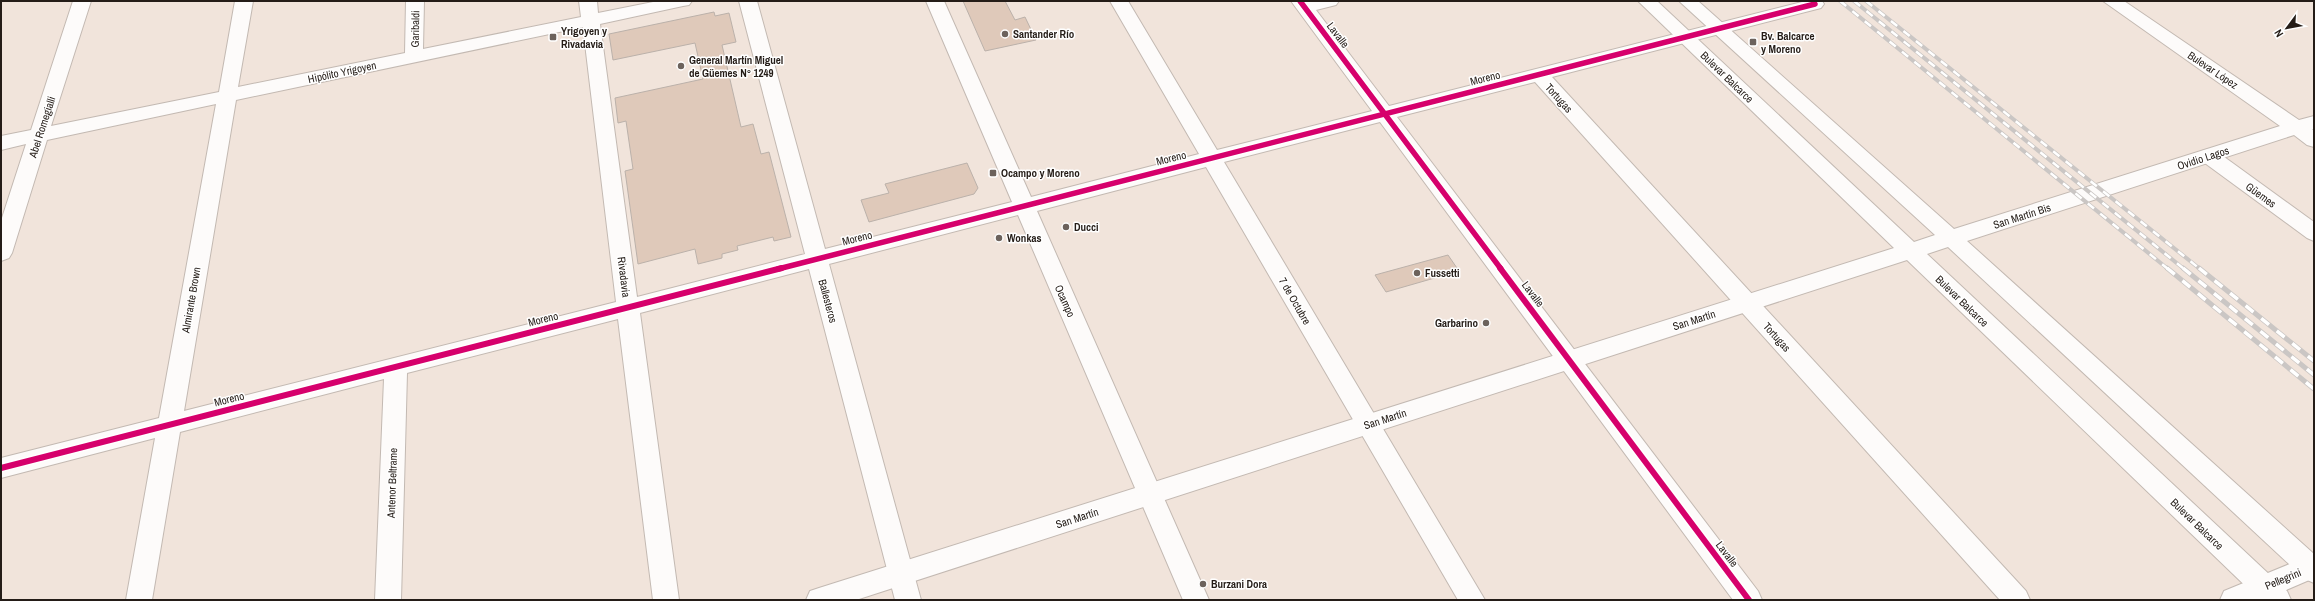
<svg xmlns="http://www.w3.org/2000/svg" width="2315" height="601" font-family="'Archivo Narrow',sans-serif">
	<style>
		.building { fill: #dfc9ba; stroke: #bbb1aa }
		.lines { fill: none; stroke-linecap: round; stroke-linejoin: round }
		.minor-casing { stroke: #c3b9b2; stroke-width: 2 }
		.secondary-casing { stroke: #c3b9b2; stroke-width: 2 }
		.minor { fill: #fdfbfa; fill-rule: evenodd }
		.secondary { fill: #fdfbfa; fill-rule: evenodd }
		.rail-far1-casing { stroke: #cac6c4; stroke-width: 4 }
		.rail-casing { stroke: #cac6c4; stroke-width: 5 }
		.rail-far1 { stroke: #fff; stroke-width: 2.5; stroke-dasharray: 8; stroke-linecap: butt }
		.rail { stroke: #fff; stroke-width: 3.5; stroke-dasharray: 10; stroke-linecap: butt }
		.cycleway-far1-casing { stroke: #fff; stroke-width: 8 }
		.cycleway-casing { stroke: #fff; stroke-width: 9 }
		.cycleway-far1 { stroke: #d6006c; stroke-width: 5.5 }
		.cycleway { stroke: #d6006c; stroke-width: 6 }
		.poi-dot { fill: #6c625c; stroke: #fff; stroke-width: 1.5 }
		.labels { text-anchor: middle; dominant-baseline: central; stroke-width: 3; stroke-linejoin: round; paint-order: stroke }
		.street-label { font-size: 11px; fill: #241c17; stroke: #fff }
		.poi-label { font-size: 11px; font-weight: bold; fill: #241c17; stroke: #fff; text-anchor: start }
	</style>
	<rect width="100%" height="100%" fill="#f1e4db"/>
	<g class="building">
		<polygon points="963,1 1005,1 1015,20 1025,17 1036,40 985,51"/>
		<polygon points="714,12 715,16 729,13 736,42 722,45 741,127 753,124 761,154 769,152 791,237 774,241 773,237 737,246 738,250 722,254 722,258 698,264 695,249 638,264 625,171 633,169 626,121 618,123 615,98 703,79 695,43 613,60 609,34"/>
		<polygon points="967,163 978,188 974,194 869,222 861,200 889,193 885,184"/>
		<polygon points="1448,255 1459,271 1386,292 1375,275"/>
	</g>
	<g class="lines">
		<defs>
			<g id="minor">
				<path d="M73,1H91L51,126L219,92L235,1H253L238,87L405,53L406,1H424L423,49L581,17L579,1H597L598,13L658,1H692L689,5L683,6L600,24L637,297L805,254L739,1H757L825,249L1012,202L926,1H944L1031,197L1199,154L1110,1H1128L1217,150L1372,111L1291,1H1339L1336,5L1316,10L1389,106L1806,1H1822L1824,4L1821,8L1552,77L2026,591L2030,600H2000L1535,82L1397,117L1758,591L1762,600H1733L1380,122L1224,162L1485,600H1458L1206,167L1037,211L1209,600H1183L1018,215L829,264L921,600H895L809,269L640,313L679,600H653L618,319L407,373L401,600H375L384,379L180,432L152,600H126L155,438L1,478V458L159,418L216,104L47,140L12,253L9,258L1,261V221L26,144L1,150V136L31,130ZM583,27L616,302L184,411L236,100Z"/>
				<polygon points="2209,149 2216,151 2314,222 2314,241 2307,238 2202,161 2199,156 2202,151"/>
				<polygon points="2314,554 2314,578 2263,600 2220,600 2224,591"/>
			</g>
			<polygon id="secondary" points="1638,1 1657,1 1914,242 1935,235 1679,1 1698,1 1954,229 2280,126 2103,1 2124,1 2299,120 2314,116 2314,129 2312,129 2314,131 2314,147 2307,145 2294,135 1967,241 2314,554 2314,583 2305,579 1948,247 1927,254 2287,591 2291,600 2260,600 1907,260 856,600 806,600 810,591 819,588 1894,248"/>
		</defs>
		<use href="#minor" class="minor-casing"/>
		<use href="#secondary" class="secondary-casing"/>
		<use href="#minor" class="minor"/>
		<use href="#secondary" class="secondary"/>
		<defs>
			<g id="rail-far1">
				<polyline points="1840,1 2168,269"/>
				<polyline points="1854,1 2184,269"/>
				<polyline points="1866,1 2200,269"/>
			</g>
			<g id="rail">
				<polyline points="2167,268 2314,389"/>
				<polyline points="2183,268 2314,375"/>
				<polyline points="2199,268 2314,361"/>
			</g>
		</defs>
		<use href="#rail-far1" class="rail-far1-casing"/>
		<use href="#rail" class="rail-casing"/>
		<use href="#rail-far1" class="rail-far1"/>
		<use href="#rail" class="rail"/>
		<defs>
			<g id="cycleway-far1">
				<polyline points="1300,1 1501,269"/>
				<polyline points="778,269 1815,4"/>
			</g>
			<g id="cycleway">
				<polyline points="1500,268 1749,600"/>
				<polyline points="1,468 782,268"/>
			</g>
		</defs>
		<use href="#cycleway-far1" class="cycleway-far1-casing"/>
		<use href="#cycleway" class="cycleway-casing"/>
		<use href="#cycleway-far1" class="cycleway-far1"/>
		<use href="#cycleway" class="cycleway"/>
	</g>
	<g class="poi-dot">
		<circle cx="1005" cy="34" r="4"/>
		<rect x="549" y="33" width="8" height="8" rx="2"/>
		<rect x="1749" y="38" width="8" height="8" rx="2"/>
		<circle cx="681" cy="66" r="4"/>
		<rect x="989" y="169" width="8" height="8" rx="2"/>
		<circle cx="1066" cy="227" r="4"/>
		<circle cx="999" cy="238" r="4"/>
		<circle cx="1417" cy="273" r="4"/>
		<circle cx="1486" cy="323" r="4"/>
		<circle cx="1203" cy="584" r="4"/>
	</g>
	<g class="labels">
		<g class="street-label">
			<text transform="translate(415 29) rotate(-89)">Garibaldi</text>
			<text transform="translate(1338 35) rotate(53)">Lavalle</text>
			<text transform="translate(2213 70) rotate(34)">Bulevar López</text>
			<text transform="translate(342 72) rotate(-12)">Hipólito Yrigoyen</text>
			<text transform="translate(1727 77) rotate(44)">Bulevar Balcarce</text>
			<text transform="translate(1485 78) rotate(-14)">Moreno</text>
			<text transform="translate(1559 98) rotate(48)">Tortugas</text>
			<text transform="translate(42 127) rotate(-72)">Abel Romegialli</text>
			<text transform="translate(1171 158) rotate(-14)">Moreno</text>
			<text transform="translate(2203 158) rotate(-18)">Ovidio Lagos</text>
			<text transform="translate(2261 195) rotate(36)">Güemes</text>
			<text transform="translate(2022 216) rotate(-18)">San Martín Bis</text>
			<text transform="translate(857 238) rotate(-14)">Moreno</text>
			<text transform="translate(624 277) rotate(83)">Rivadavia</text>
			<text transform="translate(1533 294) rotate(53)">Lavalle</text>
			<text transform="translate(191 300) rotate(-80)">Almirante Brown</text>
			<text transform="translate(828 301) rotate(75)">Ballesteros</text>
			<text transform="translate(1065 301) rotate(66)">Ocampo</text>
			<text transform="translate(1295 301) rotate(60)">7 de Octubre</text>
			<text transform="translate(1962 301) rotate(44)">Bulevar Balcarce</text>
			<text transform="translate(543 319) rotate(-14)">Moreno</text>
			<text transform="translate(1694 320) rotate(-18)">San Martín</text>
			<text transform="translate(1777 337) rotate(48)">Tortugas</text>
			<text transform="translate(229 399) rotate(-14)">Moreno</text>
			<text transform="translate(1385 419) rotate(-18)">San Martín</text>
			<text transform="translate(392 483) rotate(-88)">Antenor Beltrame</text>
			<text transform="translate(1077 518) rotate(-18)">San Martín</text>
			<text transform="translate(2197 524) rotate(44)">Bulevar Balcarce</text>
			<text transform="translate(1727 554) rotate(53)">Lavalle</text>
			<text transform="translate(2283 579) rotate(-23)">Pellegrini</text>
		</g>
		<g class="poi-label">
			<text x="561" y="31">Yrigoyen y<tspan x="561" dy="13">Rivadavia</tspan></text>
			<text x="1013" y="34">Santander Río</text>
			<text x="1761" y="36">Bv. Balcarce<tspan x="1761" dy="13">y Moreno</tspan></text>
			<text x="689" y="60">General Martín Miguel<tspan x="689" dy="13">de Güemes N° 1249</tspan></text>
			<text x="1001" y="173">Ocampo y Moreno</text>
			<text x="1074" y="227">Ducci</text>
			<text x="1007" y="238">Wonkas</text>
			<text x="1425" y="273">Fussetti</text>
			<text x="1478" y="323" text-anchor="end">Garbarino</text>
			<text x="1211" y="584">Burzani Dora</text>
		</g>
	</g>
	<rect width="2315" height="601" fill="none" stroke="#241c17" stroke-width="4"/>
	<g transform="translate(2287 28) rotate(238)" stroke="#ffffff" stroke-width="3" paint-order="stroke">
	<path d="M0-3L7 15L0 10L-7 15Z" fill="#241c17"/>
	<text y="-6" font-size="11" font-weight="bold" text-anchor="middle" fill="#241c17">N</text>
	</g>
</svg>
